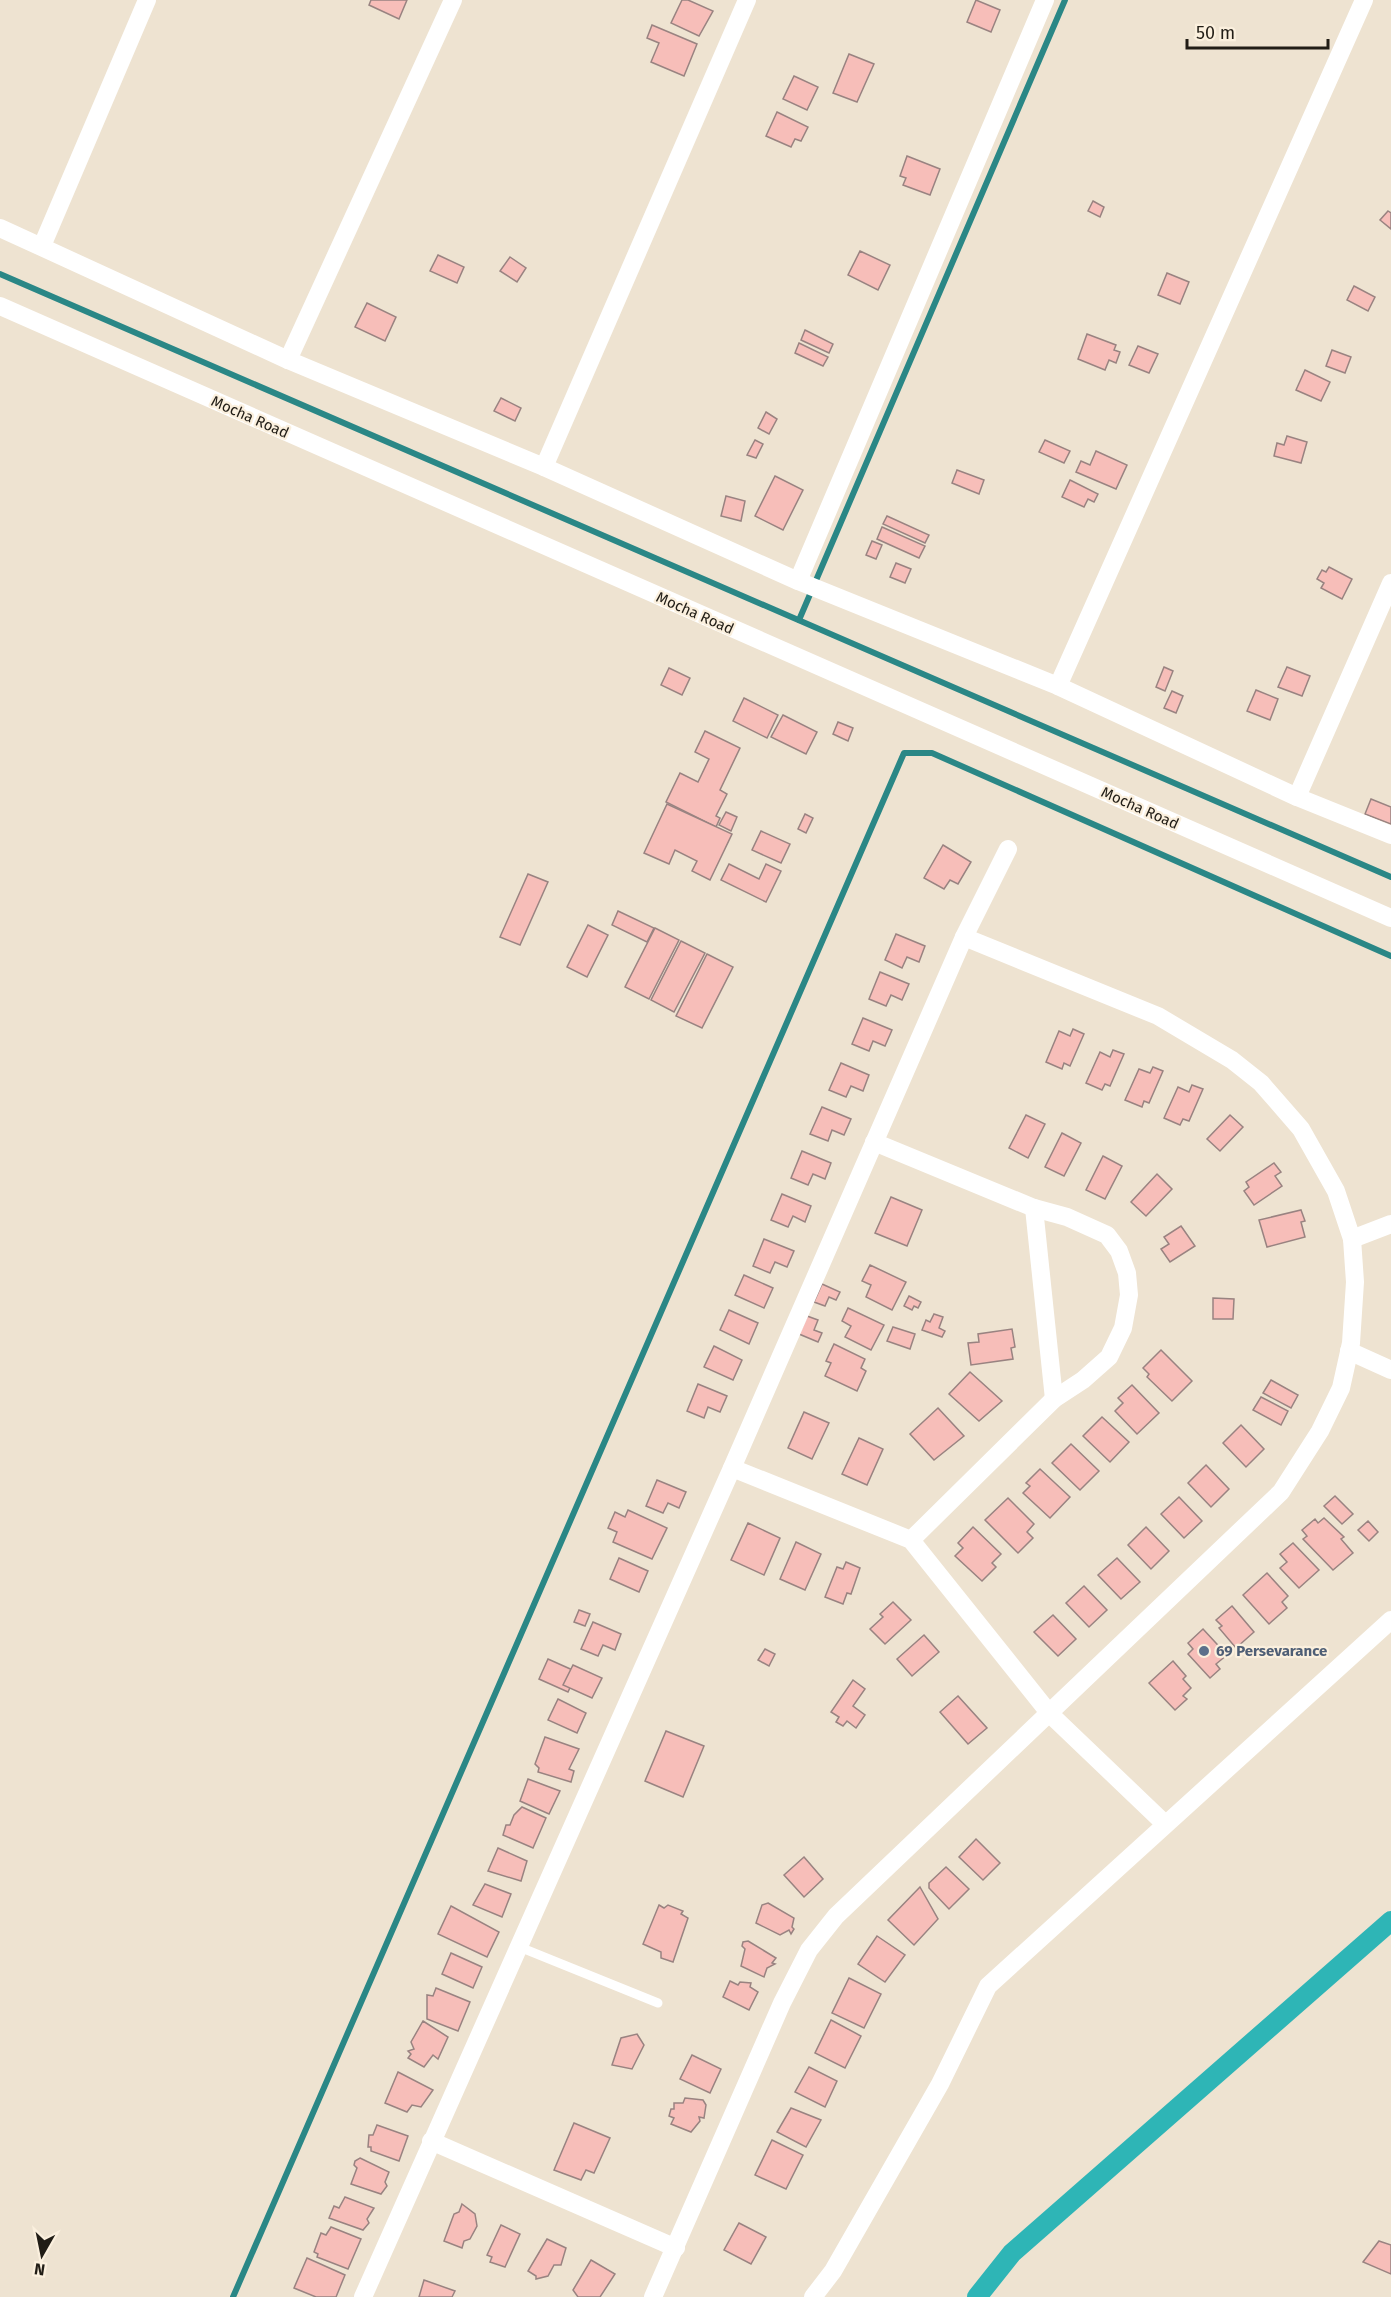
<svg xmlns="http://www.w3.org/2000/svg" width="1391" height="2297" font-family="'Fira Sans',sans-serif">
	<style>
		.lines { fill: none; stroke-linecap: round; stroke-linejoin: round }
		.stream { stroke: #2a8786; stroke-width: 6 }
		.canal { stroke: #2eb5b6; stroke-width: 20 }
		.building { fill: #f7beb9; stroke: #998381; stroke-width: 1.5 }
		.lane { stroke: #fff; stroke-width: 9 }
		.street { stroke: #fff; stroke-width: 18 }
		.service-dot { fill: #5c6f8a; stroke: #fbf0de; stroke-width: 2 }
		.labels { text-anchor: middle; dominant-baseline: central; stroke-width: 4.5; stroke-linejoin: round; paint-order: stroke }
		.street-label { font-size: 15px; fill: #211d16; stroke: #fbf0de }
		.service-label { font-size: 15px; font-weight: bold; fill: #4e5e75; stroke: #fbf0de; text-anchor: start }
	</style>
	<rect width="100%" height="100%" fill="#eee3d1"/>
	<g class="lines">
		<g class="stream">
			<polyline points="0,274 1391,877"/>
			<polyline points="799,620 1065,0"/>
			<polyline points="233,2297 904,753 932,753 1391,956"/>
		</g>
		<polyline class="canal" points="977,2297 1012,2253 1391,1921"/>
	</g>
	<g class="building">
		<polygon points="371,0 407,0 399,19 369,5"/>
		<polygon points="682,0 688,0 713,11 699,36 671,23"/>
		<polygon points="976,0 1000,10 991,32 967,22"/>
		<polygon points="652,25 697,44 684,76 651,62 659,43 647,38"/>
		<polygon points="849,54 874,64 857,102 833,93"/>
		<polygon points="794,76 818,87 807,110 783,99"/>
		<polygon points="777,112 808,127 801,141 795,139 791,147 766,136"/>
		<polygon points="907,156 940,169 930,195 903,185 906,178 900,176"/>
		<polygon points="1093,201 1104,207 1100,217 1088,211"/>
		<polygon points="1388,211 1391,213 1391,229 1380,220"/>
		<polygon points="860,251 890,265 878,290 848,275"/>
		<polygon points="438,255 464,267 457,283 430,271"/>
		<polygon points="510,257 526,268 517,282 500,271"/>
		<polygon points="1167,273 1189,282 1180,304 1158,295"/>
		<polygon points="1354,286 1375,297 1368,311 1347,300"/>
		<polygon points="367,303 396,317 385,341 355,327"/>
		<polygon points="805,330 833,344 829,353 801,340"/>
		<polygon points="1087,334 1116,345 1114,350 1120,352 1116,363 1109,360 1105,370 1078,359"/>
		<polygon points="799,343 828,357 823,366 795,353"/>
		<polygon points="1138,346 1158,354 1149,373 1129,365"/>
		<polygon points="1332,350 1351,357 1345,373 1326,366"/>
		<polygon points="1305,370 1330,382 1321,401 1296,390"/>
		<polygon points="501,398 521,408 515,421 494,411"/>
		<polygon points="766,412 777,419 769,434 758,428"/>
		<polygon points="1287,436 1307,442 1301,463 1274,456 1277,443 1284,445"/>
		<polygon points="755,440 763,444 756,458 747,455"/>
		<polygon points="1045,440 1070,451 1064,463 1039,452"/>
		<polygon points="1096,451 1127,465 1116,489 1076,472 1081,461 1090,465"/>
		<polygon points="957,470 984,480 979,494 952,483"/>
		<polygon points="775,476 803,490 783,530 755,516"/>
		<polygon points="1070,480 1098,494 1094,502 1088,499 1084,507 1062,497"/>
		<polygon points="726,496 745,501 741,521 721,516"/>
		<polygon points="887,516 929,535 925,543 883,524"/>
		<polygon points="882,527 925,546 919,558 877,539"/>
		<polygon points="872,541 882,545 876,559 866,555"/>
		<polygon points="896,563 911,569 905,583 890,577"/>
		<polygon points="1329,567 1352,579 1342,599 1321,588 1324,583 1317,579 1322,570 1326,572"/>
		<polygon points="1164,667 1173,671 1165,691 1156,687"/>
		<polygon points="1287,667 1310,676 1302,696 1278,687"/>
		<polygon points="669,668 690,678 682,695 661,685"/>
		<polygon points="1256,690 1278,699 1270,720 1247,711"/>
		<polygon points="1172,691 1183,696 1176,713 1164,708"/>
		<polygon points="744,698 778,715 767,738 733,721"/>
		<polygon points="783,715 817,732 806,754 771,737"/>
		<polygon points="838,722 853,728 848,741 833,734"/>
		<polygon points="705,731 740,748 720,790 727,794 716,816 720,818 716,827 666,802 680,773 698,782 709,759 695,752"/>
		<polygon points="1371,799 1391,807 1391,824 1365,814"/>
		<polygon points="667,804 732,834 710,880 692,871 697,861 675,850 669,864 644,853"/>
		<polygon points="726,812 737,817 731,831 719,825"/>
		<polygon points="805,814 813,818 806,833 798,829"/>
		<polygon points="761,831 790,844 781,863 752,850"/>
		<polygon points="943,845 971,862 958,884 950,880 944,889 924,878"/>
		<polygon points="729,864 759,879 766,864 781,871 766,902 721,880"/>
		<polygon points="528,874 548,882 520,945 500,937"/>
		<polygon points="618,911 654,928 647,942 612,925"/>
		<polygon points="588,925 608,935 587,977 567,967"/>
		<polygon points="655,928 679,940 649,999 625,987"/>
		<polygon points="896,934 925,946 919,962 907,957 902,968 885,960"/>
		<polygon points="681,941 705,953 674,1012 651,1000"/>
		<polygon points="707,954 733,967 702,1028 676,1016"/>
		<polygon points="880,972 909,984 902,1000 891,995 886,1006 869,999"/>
		<polygon points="863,1018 892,1030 885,1046 873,1041 869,1051 852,1044"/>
		<polygon points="1073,1029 1084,1034 1070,1066 1064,1063 1062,1069 1046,1062 1059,1031 1070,1036"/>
		<polygon points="1113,1050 1124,1054 1110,1086 1105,1084 1102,1090 1086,1083 1100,1052 1110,1057"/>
		<polygon points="841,1063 869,1075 863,1091 851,1086 846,1097 829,1090"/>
		<polygon points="1153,1067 1163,1071 1149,1103 1144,1101 1142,1107 1125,1100 1139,1069 1150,1073"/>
		<polygon points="1192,1085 1203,1089 1189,1121 1183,1119 1180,1125 1164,1118 1178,1087 1189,1092"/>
		<polygon points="822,1107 851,1119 844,1135 832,1130 828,1141 810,1134"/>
		<polygon points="1026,1115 1045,1124 1028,1158 1009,1148"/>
		<polygon points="1230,1115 1243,1127 1220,1151 1207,1139"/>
		<polygon points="1062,1133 1081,1143 1064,1176 1045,1167"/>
		<polygon points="802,1151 831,1163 825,1179 813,1174 808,1185 791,1178"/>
		<polygon points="1103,1156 1122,1166 1105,1199 1086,1190"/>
		<polygon points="1274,1163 1281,1172 1275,1176 1282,1186 1254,1205 1244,1191 1249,1187 1246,1182"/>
		<polygon points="1157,1174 1172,1189 1146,1216 1131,1202"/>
		<polygon points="782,1194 811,1206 805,1222 793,1216 788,1227 771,1220"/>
		<polygon points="891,1197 922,1210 907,1246 875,1233"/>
		<polygon points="1301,1210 1305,1221 1301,1222 1305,1237 1267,1247 1259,1220"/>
		<polygon points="1181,1226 1195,1246 1170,1262 1161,1249 1169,1244 1164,1237"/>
		<polygon points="764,1239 794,1251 787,1267 775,1262 770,1273 753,1266"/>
		<polygon points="870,1265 906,1282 892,1310 866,1297 871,1285 862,1281"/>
		<polygon points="744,1275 773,1288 764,1308 735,1295"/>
		<polygon points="822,1284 840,1292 836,1300 829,1297 825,1306 814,1302"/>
		<polygon points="909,1296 921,1302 918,1308 914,1306 912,1310 904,1306"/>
		<polygon points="1213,1298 1234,1299 1233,1319 1213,1319"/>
		<polygon points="848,1308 884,1325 871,1350 845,1337 851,1326 842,1321"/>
		<polygon points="729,1310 758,1323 749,1344 720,1330"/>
		<polygon points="934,1314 943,1317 939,1328 945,1331 942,1337 922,1330 926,1320 930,1322"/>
		<polygon points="807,1316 818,1320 814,1330 822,1333 818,1342 799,1334"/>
		<polygon points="893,1327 915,1334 910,1349 887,1341"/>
		<polygon points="1012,1329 1015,1347 1011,1348 1013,1359 971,1365 968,1343 979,1342 978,1334"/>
		<polygon points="834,1344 865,1359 861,1368 866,1371 857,1391 825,1376 831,1363 826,1361"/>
		<polygon points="714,1346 742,1360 733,1380 704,1367"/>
		<polygon points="1161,1350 1192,1381 1172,1401 1147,1377 1149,1374 1143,1368"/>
		<polygon points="970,1372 1002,1401 979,1421 949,1394"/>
		<polygon points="1271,1380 1298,1395 1291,1408 1263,1393"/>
		<polygon points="698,1384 727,1396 720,1412 708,1407 704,1418 687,1411"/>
		<polygon points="1132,1385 1159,1413 1137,1434 1115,1411 1123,1403 1118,1398"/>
		<polygon points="1261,1397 1288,1411 1281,1425 1253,1410"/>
		<polygon points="938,1408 964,1436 934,1460 910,1434"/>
		<polygon points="804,1412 829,1423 812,1459 788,1448"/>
		<polygon points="1102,1417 1129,1442 1110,1462 1083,1436"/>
		<polygon points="1241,1425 1264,1449 1246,1467 1223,1443"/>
		<polygon points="859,1438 883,1449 867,1485 842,1474"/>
		<polygon points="1071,1444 1099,1471 1080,1490 1052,1463"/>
		<polygon points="1206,1465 1229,1489 1211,1507 1188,1483"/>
		<polygon points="1040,1469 1070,1497 1050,1518 1023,1493 1030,1486 1026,1483"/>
		<polygon points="657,1480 686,1492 679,1508 668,1503 663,1513 646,1506"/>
		<polygon points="1335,1496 1353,1514 1342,1524 1324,1506"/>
		<polygon points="1179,1497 1202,1521 1184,1538 1161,1514"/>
		<polygon points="1008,1498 1034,1524 1027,1532 1033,1538 1018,1553 985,1520"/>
		<polygon points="628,1510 667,1528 652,1559 613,1542 617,1532 608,1528 615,1512 625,1517"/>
		<polygon points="1324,1518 1344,1537 1341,1539 1353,1553 1333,1570 1303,1539 1307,1536 1302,1530 1315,1519 1318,1523"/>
		<polygon points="1368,1521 1378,1532 1369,1541 1358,1530"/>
		<polygon points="748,1523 780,1538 764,1575 731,1560"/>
		<polygon points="973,1527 1001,1554 992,1563 996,1567 982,1581 955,1556 963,1548 958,1543"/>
		<polygon points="1146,1527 1169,1551 1151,1569 1128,1545"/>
		<polygon points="796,1542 821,1554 805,1590 780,1579"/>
		<polygon points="1293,1543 1319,1570 1299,1588 1280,1568 1287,1562 1280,1554"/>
		<polygon points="619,1558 648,1571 639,1592 610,1579"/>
		<polygon points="1117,1558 1140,1582 1121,1599 1098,1575"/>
		<polygon points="846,1562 860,1568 851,1594 847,1593 843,1604 825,1597 837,1567 843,1569"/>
		<polygon points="1267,1573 1288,1596 1282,1602 1287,1608 1269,1624 1243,1595"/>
		<polygon points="1084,1586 1107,1610 1089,1627 1066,1603"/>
		<polygon points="893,1602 911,1620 885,1644 870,1629 883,1617 880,1614"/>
		<polygon points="1232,1606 1254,1632 1236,1648 1219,1628 1222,1626 1216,1620"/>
		<polygon points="579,1610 590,1614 585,1626 574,1622"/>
		<polygon points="1053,1615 1076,1639 1058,1656 1034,1632"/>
		<polygon points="593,1622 621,1634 615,1650 603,1645 598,1656 581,1649"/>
		<polygon points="1203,1629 1227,1655 1216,1664 1220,1669 1210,1678 1188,1654 1193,1649 1188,1643"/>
		<polygon points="924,1635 939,1652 912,1676 897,1659"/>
		<polygon points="765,1649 775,1654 769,1666 758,1660"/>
		<polygon points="548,1659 577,1672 568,1692 539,1679"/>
		<polygon points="1173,1661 1186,1676 1183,1679 1191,1688 1183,1696 1187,1699 1175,1710 1149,1683"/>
		<polygon points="573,1665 602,1678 592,1698 563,1685"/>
		<polygon points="853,1680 865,1689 853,1706 865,1715 856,1728 847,1721 843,1726 836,1722 839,1717 831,1712"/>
		<polygon points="958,1696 987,1728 968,1744 940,1712"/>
		<polygon points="558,1699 586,1713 577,1733 548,1720"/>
		<polygon points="666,1731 704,1746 683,1797 645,1781"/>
		<polygon points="545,1737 579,1749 569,1769 574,1771 571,1782 538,1772 539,1768 535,1764"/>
		<polygon points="528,1779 560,1791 549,1814 520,1801"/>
		<polygon points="522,1807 546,1818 533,1848 503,1835 506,1825 510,1825 514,1815"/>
		<polygon points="976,1839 1000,1863 983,1880 959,1857"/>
		<polygon points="498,1848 527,1861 521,1881 488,1871"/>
		<polygon points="804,1857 823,1879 804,1897 784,1875"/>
		<polygon points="946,1867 969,1889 949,1909 929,1888 929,1883"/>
		<polygon points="485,1884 511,1894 502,1917 473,1905"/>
		<polygon points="920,1887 938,1919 914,1945 888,1920"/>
		<polygon points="768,1903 794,1918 792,1927 794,1929 791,1934 789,1930 780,1935 756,1923 762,1905"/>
		<polygon points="659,1905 664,1908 668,1905 683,1911 681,1914 688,1918 673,1962 661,1958 661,1952 643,1944"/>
		<polygon points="451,1906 499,1932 487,1957 438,1934"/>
		<polygon points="877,1936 905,1955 885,1982 858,1964"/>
		<polygon points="748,1941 776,1958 772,1963 775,1964 767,1968 764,1977 741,1966 745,1949 742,1946 743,1942"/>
		<polygon points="451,1953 482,1967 473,1988 442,1974"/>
		<polygon points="849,1978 881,1994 864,2028 832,2013"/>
		<polygon points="730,1981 738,1985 740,1982 751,1983 750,1987 758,1992 749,2010 723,1997"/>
		<polygon points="436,1988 470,2002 458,2031 427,2019 427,1995 433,1996"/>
		<polygon points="831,2020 861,2036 845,2068 815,2053"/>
		<polygon points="423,2021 448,2037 438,2059 433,2055 424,2067 408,2058 411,2054 408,2051 414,2049 411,2042"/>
		<polygon points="637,2034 644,2045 632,2069 612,2065 621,2038"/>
		<polygon points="692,2055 721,2069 710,2093 680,2079"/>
		<polygon points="809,2067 837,2081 825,2107 795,2092"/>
		<polygon points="398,2072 433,2090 421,2107 412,2105 407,2112 385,2103"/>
		<polygon points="685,2098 703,2100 706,2105 704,2118 699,2117 700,2121 691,2132 671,2124 674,2118 669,2116 671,2109 674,2109 674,2103 683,2103"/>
		<polygon points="791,2108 821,2120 806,2147 777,2132"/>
		<polygon points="574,2123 610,2138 594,2173 586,2170 581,2180 554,2170"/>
		<polygon points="377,2125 408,2136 399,2161 371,2151 371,2147 368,2147 369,2135 373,2135"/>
		<polygon points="772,2140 803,2155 786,2189 755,2175"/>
		<polygon points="360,2158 389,2172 385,2182 387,2186 381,2194 351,2184 357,2168 354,2165 355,2161"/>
		<polygon points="345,2197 374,2208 367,2219 369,2223 363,2230 329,2218 334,2206 339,2208"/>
		<polygon points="462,2204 475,2214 477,2226 470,2239 464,2241 462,2248 444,2241 454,2214 459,2212"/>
		<polygon points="739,2223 766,2237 751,2264 724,2250"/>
		<polygon points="501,2225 520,2234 505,2267 490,2262 492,2257 487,2255"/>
		<polygon points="331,2227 361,2239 348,2269 317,2257 318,2254 314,2252 321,2233 326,2235"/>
		<polygon points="547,2239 566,2248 561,2265 554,2265 548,2276 536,2279 536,2276 528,2271"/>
		<polygon points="1379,2241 1391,2245 1391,2274 1363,2262"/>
		<polygon points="307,2258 345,2275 336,2297 316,2297 294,2288"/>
		<polygon points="591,2260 615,2274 600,2297 578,2297 573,2290"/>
		<polygon points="424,2280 455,2291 452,2297 419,2297"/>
	</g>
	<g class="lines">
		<polyline class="lane" points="517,1946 658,2003"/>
		<g class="street">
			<polyline points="0,228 288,360 544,467 798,581 1058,686 1297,797 1391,835"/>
			<polyline points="42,246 147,0"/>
			<polyline points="0,306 1391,918"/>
			<polyline points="288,360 453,0"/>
			<polyline points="544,467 747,0"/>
			<polyline points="798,581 1045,0"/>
			<polyline points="1058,686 1364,0"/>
			<polyline points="1297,797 1391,583"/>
			<polyline points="874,1142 1034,1208 1067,1217 1107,1235 1119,1251 1127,1273 1129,1295 1123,1328 1109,1357 1083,1380 1054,1399 911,1540"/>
			<polyline points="1034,1208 1054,1399"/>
			<polyline points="1352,1239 1391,1224"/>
			<polyline points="1349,1351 1391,1370"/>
			<polyline points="732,1468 911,1540 1050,1714 1164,1823"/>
			<polyline points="431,2141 676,2248"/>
			<polyline points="363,2297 732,1468 964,937 1008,849"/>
			<polyline points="653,2297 782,2003 809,1950 836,1916 1281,1492 1320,1431 1341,1388 1351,1343 1355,1282 1352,1239 1336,1191 1301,1129 1261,1083 1232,1060 1158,1016 964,937"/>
			<polyline points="813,2297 833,2271 940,2084 988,1986 1391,1620"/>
		</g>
	</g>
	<circle class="service-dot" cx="1204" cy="1651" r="6"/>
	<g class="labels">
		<g class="street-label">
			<text transform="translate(250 417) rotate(24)">Mocha Road</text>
			<text transform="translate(695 613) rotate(24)">Mocha Road</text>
			<text transform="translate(1140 808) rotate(24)">Mocha Road</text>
		</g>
		<g class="service-label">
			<text x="1216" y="1651">69 Persevarance</text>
		</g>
	</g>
	<g transform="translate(42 2255) rotate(189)" stroke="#fbf0de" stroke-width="4.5" paint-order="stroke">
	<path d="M0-4.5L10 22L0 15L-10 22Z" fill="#211d16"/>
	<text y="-9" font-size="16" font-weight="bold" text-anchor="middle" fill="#211d16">N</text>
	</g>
	<path d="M1187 39v9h141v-9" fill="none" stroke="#211d16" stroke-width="3"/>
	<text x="1196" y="39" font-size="18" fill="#211d16" stroke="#fbf0de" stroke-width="4.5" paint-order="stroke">50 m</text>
</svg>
